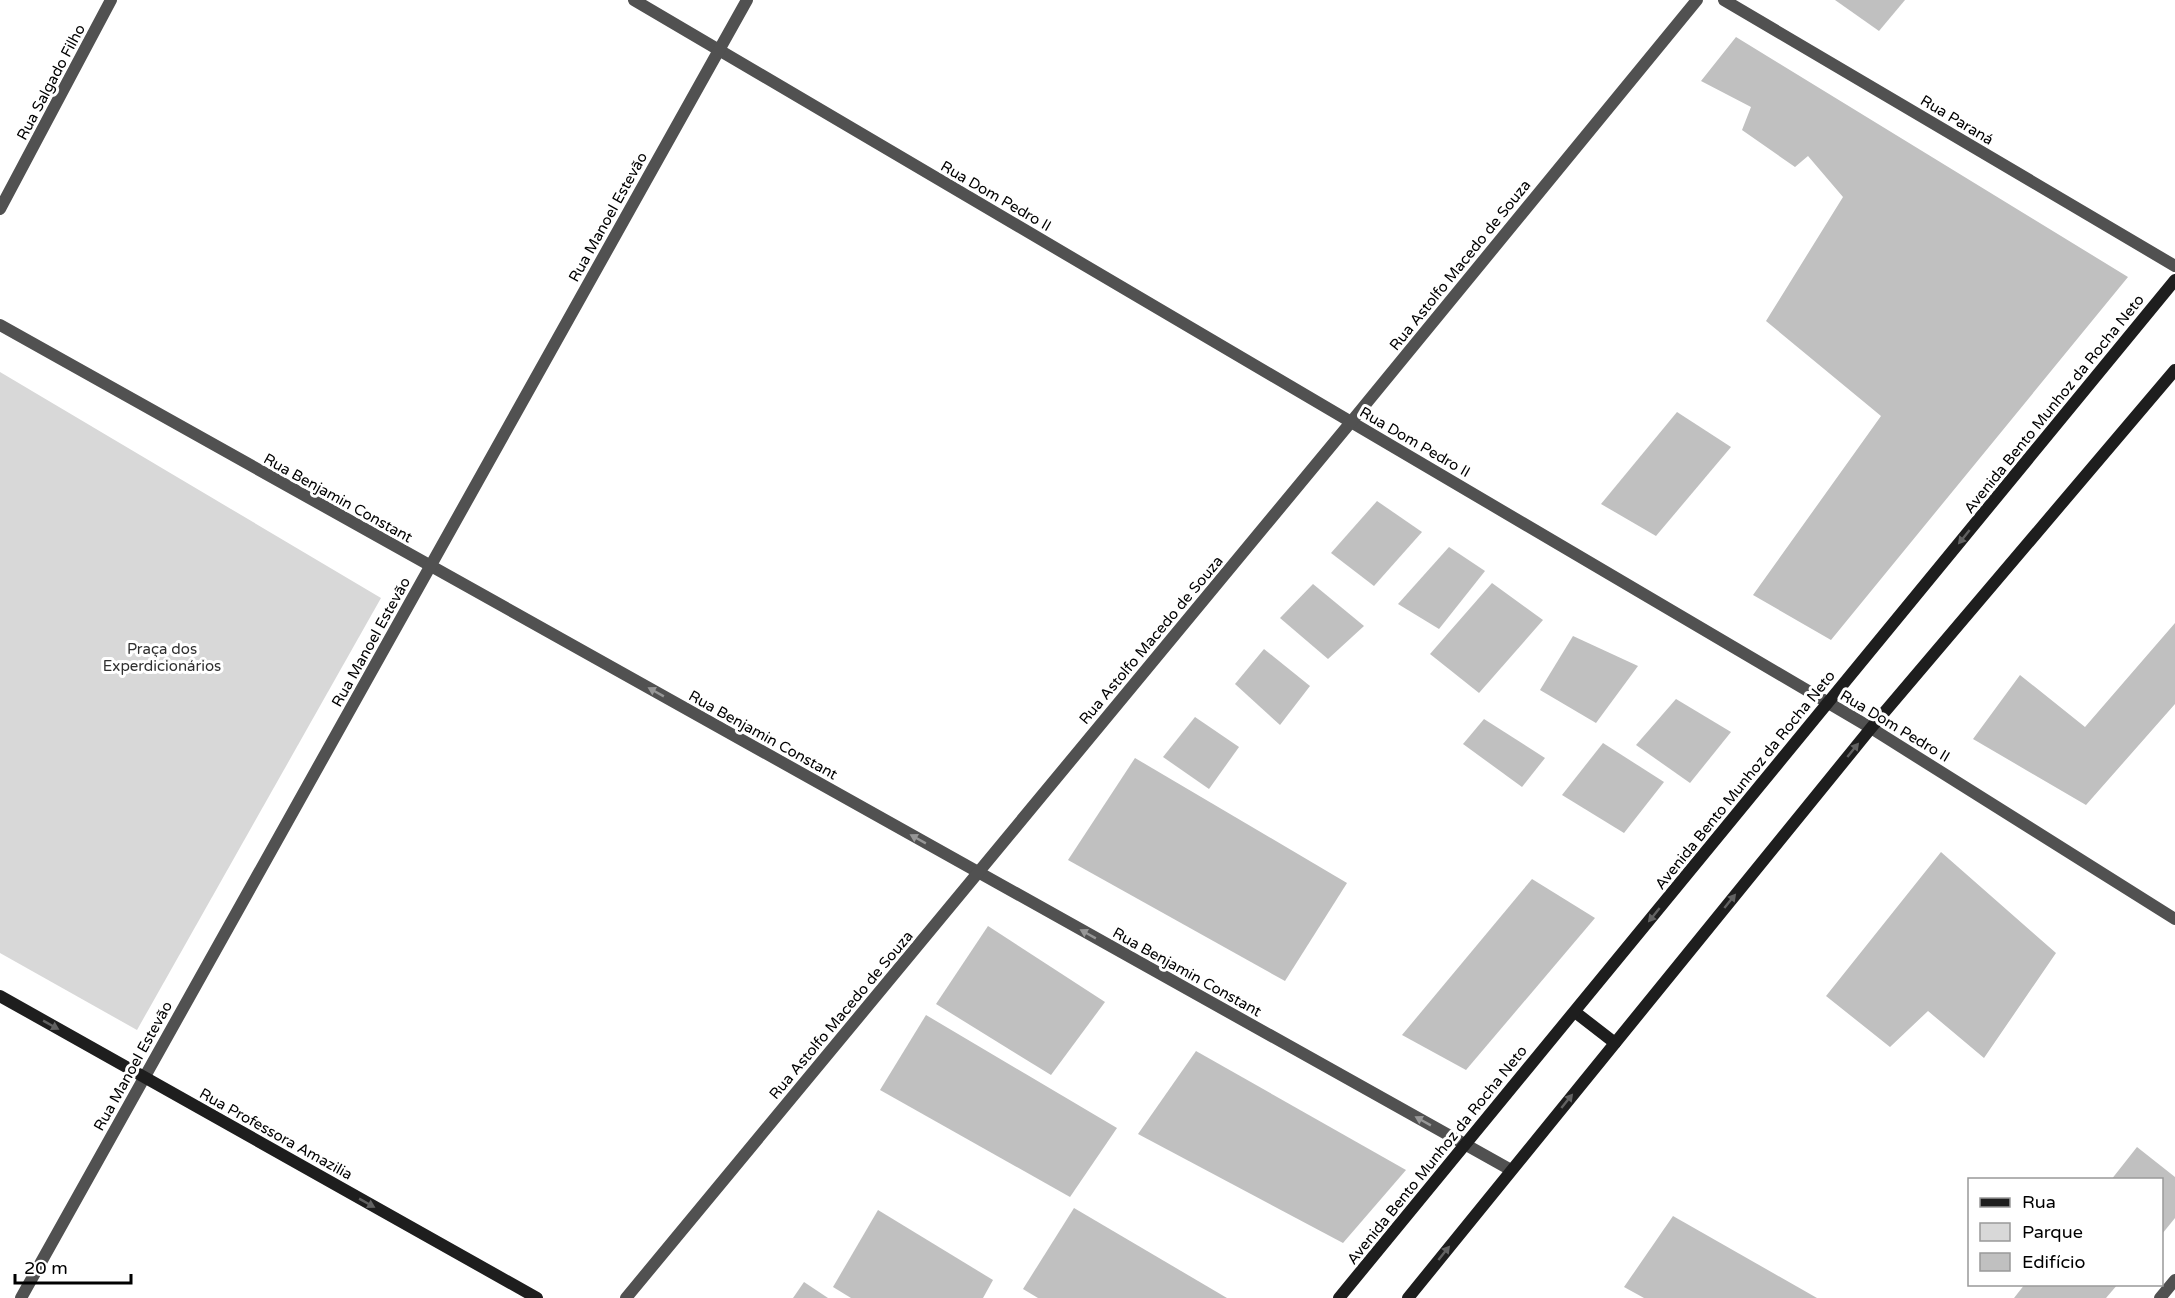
<svg xmlns="http://www.w3.org/2000/svg" width="2175" height="1298" font-family="'Varela Round',sans-serif">
	<style>
		.green { fill: #d8d8d8 }
		.building { fill: #c0c0c0 }
		.lines { fill: none; stroke-linecap: round; stroke-linejoin: round }
		.minor { stroke: #515151; stroke-width: 12 }
		.secondary { stroke: #1e1e1e; stroke-width: 12 }
		.oneway { fill: #626262 }
		.oneway2 { fill: #979797 }
		.labels { text-anchor: middle; dominant-baseline: central; stroke-width: 6; stroke-linejoin: round; paint-order: stroke }
		.street-label { font-size: 15px; fill: #000; stroke: #fff }
		.park-label { font-size: 15px; fill: #2f2f2f; stroke: #fff }
	</style>
	<rect width="100%" height="100%" fill="#fff"/>
	<polygon class="green" points="0,372 381,598 137,1030 0,953"/>
	<g class="building">
		<polygon points="1835,0 1905,0 1879,31"/>
		<polygon points="1736,37 2128,277 1831,640 1753,595 1881,416 1766,321 1843,197 1808,156 1795,167 1742,130 1751,107 1701,81"/>
		<polygon points="1677,412 1731,447 1656,536 1601,504"/>
		<polygon points="1377,501 1422,532 1374,586 1331,553"/>
		<polygon points="1449,547 1485,571 1439,629 1398,604"/>
		<polygon points="1492,583 1543,620 1479,693 1430,654"/>
		<polygon points="1313,584 1364,626 1328,659 1280,618"/>
		<polygon points="2175,623 2175,704 2086,805 1973,739 2020,675 2085,727"/>
		<polygon points="1573,636 1638,666 1596,723 1540,690"/>
		<polygon points="1264,649 1310,686 1280,725 1235,684"/>
		<polygon points="1676,699 1731,732 1690,783 1636,745"/>
		<polygon points="1195,717 1239,747 1209,789 1163,757"/>
		<polygon points="1484,719 1545,758 1522,787 1463,744"/>
		<polygon points="1603,743 1664,782 1624,833 1562,795"/>
		<polygon points="1135,758 1347,883 1285,981 1068,860"/>
		<polygon points="1941,852 2056,953 1984,1058 1928,1011 1890,1047 1826,996"/>
		<polygon points="1532,879 1595,918 1466,1070 1402,1035"/>
		<polygon points="988,926 1105,1002 1051,1075 936,1004"/>
		<polygon points="926,1015 1117,1128 1070,1197 880,1090"/>
		<polygon points="1196,1051 1406,1170 1343,1243 1138,1134"/>
		<polygon points="2137,1147 2175,1177 2175,1218 2162,1234 2162,1180 2111,1180"/>
		<polygon points="1074,1208 1227,1298 1038,1298 1023,1289"/>
		<polygon points="878,1210 993,1280 983,1298 851,1298 833,1287"/>
		<polygon points="1673,1216 1817,1298 1644,1298 1624,1287"/>
		<polygon points="804,1282 828,1298 793,1298"/>
		<polygon points="2025,1284 2118,1284 2106,1298 2014,1298"/>
	</g>
	<g class="lines">
		<g class="minor">
			<polyline points="634,0 1871,728 2175,919"/>
			<polyline points="1724,0 2175,266"/>
			<polyline points="0,209 111,0"/>
			<polyline points="0,325 1511,1170"/>
			<polyline points="21,1298 747,0"/>
			<polyline points="626,1298 1351,422 1697,0"/>
			<polyline points="2160,1298 2175,1280"/>
		</g>
		<g class="secondary">
			<polyline points="0,996 537,1298"/>
			<polyline points="1575,1012 1615,1043"/>
			<polyline points="1339,1298 2175,280"/>
			<polyline points="1408,1298 1871,728 2175,370"/>
		</g>
	</g>
	<defs><path id="oneway-solid" d="M-6-.8H1V-3.2L6.5 0L1 3.2V.8H-6Z" transform="scale(1.5)"/></defs>
	<g class="oneway">
		<use href="#oneway-solid" transform="translate(1964 537) rotate(129)"/>
		<use href="#oneway-solid" transform="translate(1853 750) rotate(-51)"/>
		<use href="#oneway-solid" transform="translate(1730 901) rotate(-51)"/>
		<use href="#oneway-solid" transform="translate(1654 915) rotate(129)"/>
		<use href="#oneway-solid" transform="translate(51 1025) rotate(29)"/>
		<use href="#oneway-solid" transform="translate(1567 1101) rotate(-51)"/>
		<use href="#oneway-solid" transform="translate(367 1203) rotate(29)"/>
		<use href="#oneway-solid" transform="translate(1444 1253) rotate(-51)"/>
	</g>
	<g class="oneway2">
		<use href="#oneway-solid" transform="translate(656 692) rotate(-151)"/>
		<use href="#oneway-solid" transform="translate(918 839) rotate(-151)"/>
		<use href="#oneway-solid" transform="translate(1088 934) rotate(-151)"/>
		<use href="#oneway-solid" transform="translate(1423 1121) rotate(-151)"/>
	</g>
	<g class="labels">
		<g class="street-label">
			<text transform="translate(51 82) rotate(-62)">Rua Salgado Filho</text>
			<text transform="translate(1957 120) rotate(31)">Rua Paraná</text>
			<text transform="translate(996 196) rotate(30)">Rua Dom Pedro II</text>
			<text transform="translate(608 217) rotate(-61)">Rua Manoel Estevão</text>
			<text transform="translate(1460 265) rotate(-51)">Rua Astolfo Macedo de Souza</text>
			<text transform="translate(2054 404) rotate(-51)">Avenida Bento Munhoz da Rocha Neto</text>
			<text transform="translate(1415 442) rotate(30)">Rua Dom Pedro II</text>
			<text transform="translate(338 498) rotate(29)">Rua Benjamin Constant</text>
			<text transform="translate(1151 640) rotate(-50)">Rua Astolfo Macedo de Souza</text>
			<text transform="translate(371 642) rotate(-61)">Rua Manoel Estevão</text>
			<text transform="translate(1895 726) rotate(31)">Rua Dom Pedro II</text>
			<text transform="translate(763 735) rotate(29)">Rua Benjamin Constant</text>
			<text transform="translate(1745 780) rotate(-51)">Avenida Bento Munhoz da Rocha Neto</text>
			<text transform="translate(1187 972) rotate(29)">Rua Benjamin Constant</text>
			<text transform="translate(841 1015) rotate(-50)">Rua Astolfo Macedo de Souza</text>
			<text transform="translate(133 1066) rotate(-61)">Rua Manoel Estevão</text>
			<text transform="translate(276 1134) rotate(29)">Rua Professora Amazilia</text>
			<text transform="translate(1437 1155) rotate(-51)">Avenida Bento Munhoz da Rocha Neto</text>
		</g>
		<g class="park-label">
			<text x="162" y="649">Praça dos<tspan x="162" dy="17">Experdicionários</tspan></text>
		</g>
	</g>
	<rect x="1968" y="1178" width="195" height="108" fill="#ffffff" stroke="#999999" stroke-width="1.5"/>
	<rect x="1980" y="1198" width="30" height="9" fill="#1e1e1e" stroke="#999999" stroke-width="1.5"/>
	<text x="2022" y="1208" font-size="18" fill="#000000">Rua</text>
	<rect x="1980" y="1223" width="30" height="18" fill="#d8d8d8" stroke="#999999" stroke-width="1.5"/>
	<text x="2022" y="1238" font-size="18" fill="#000000">Parque</text>
	<rect x="1980" y="1253" width="30" height="18" fill="#c0c0c0" stroke="#999999" stroke-width="1.5"/>
	<text x="2022" y="1268" font-size="18" fill="#000000">Edifício</text>
	<path d="M15 1274v9h116v-9" fill="none" stroke="#000000" stroke-width="3"/>
	<text x="24" y="1274" font-size="18" fill="#000000" stroke="#ffffff" stroke-width="4.5" paint-order="stroke">20 m</text>
</svg>
